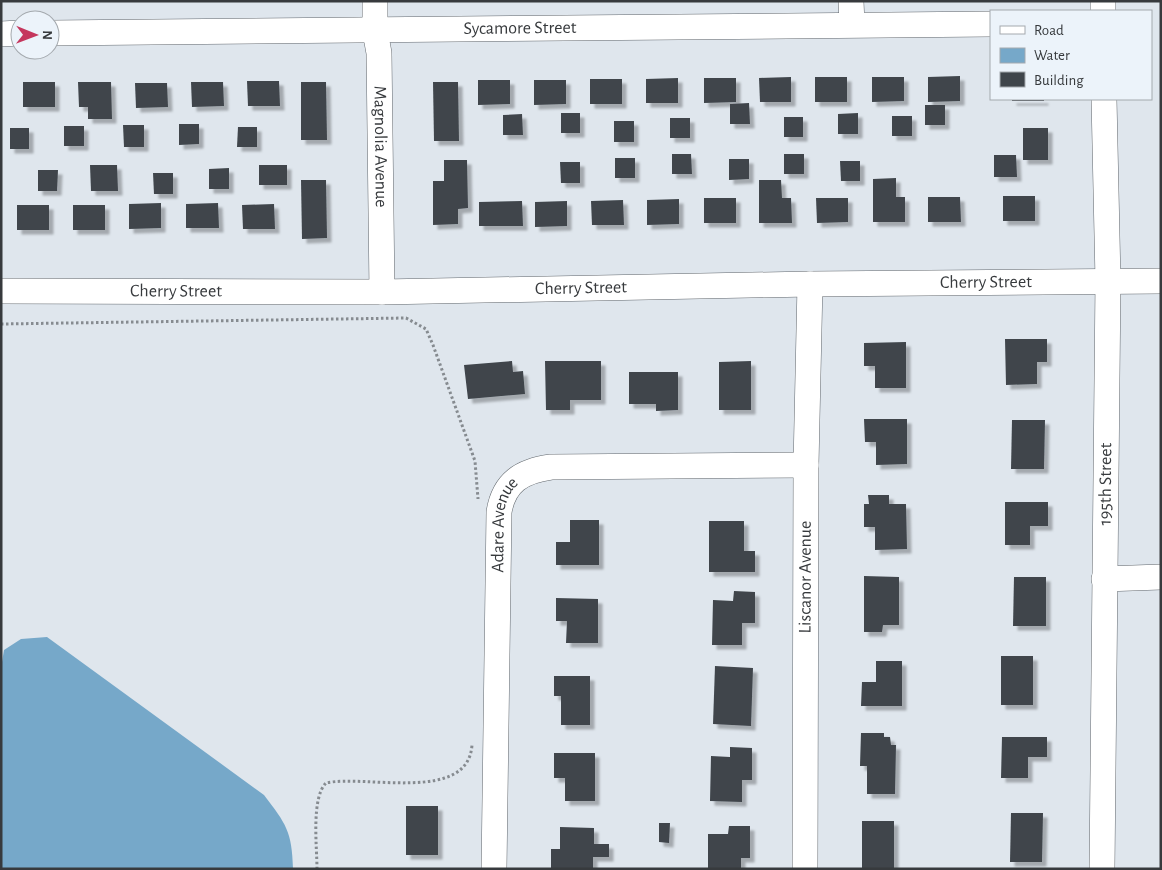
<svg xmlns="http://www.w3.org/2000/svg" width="1162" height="870" font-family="'Alegreya Sans',sans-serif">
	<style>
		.water { fill: #76a8c9 }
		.building { fill: #3f454b; filter: url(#shadow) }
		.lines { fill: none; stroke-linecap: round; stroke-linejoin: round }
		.minor-casing { stroke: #61676d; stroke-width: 26 }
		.path { stroke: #868b90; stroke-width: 3; stroke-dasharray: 2.5 2.5; stroke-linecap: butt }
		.minor { stroke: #fff; stroke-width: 25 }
		.labels { text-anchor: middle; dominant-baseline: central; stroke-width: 5; stroke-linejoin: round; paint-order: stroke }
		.street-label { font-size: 18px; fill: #373a3d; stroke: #ecf3fa }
	</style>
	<defs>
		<filter id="shadow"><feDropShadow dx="4.5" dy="4.5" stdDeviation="1" flood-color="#0004"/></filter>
	</defs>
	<rect width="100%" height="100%" fill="#dfe6ed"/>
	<path class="water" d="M47,637L264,795C286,824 292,831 293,869H1V668L4,650L21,639Z"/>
	<g class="building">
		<polygon points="960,76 960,101 928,102 928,77"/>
		<polygon points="791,77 791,102 760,102 759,78"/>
		<rect x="815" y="77" width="32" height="25"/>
		<polygon points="872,77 904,77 904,101 872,102"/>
		<polygon points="678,78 678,103 646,103 646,79"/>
		<polygon points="704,78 736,78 736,102 704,103"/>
		<rect x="590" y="79" width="32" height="25"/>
		<polygon points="478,80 510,80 510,104 478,105"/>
		<polygon points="534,80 566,80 566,104 534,105"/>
		<polygon points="247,81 279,81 280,106 248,106"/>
		<rect x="23" y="82" width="32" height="25"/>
		<polygon points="78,82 111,82 112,119 88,119 88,107 79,107"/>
		<polygon points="191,82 223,82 224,106 192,107"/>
		<polygon points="301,82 326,82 327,140 301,140"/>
		<polygon points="433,82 458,82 459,141 434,141"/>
		<polygon points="135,83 167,83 168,107 136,108"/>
		<rect x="1012" y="99" width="32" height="2"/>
		<polygon points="749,103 750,124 730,124 730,104"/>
		<rect x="925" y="105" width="20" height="20"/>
		<rect x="561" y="113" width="19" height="20"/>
		<polygon points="858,113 858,134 838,134 838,114"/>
		<polygon points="522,114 523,135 503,135 503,115"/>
		<rect x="892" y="116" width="20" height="20"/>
		<rect x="784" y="117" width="19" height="20"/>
		<rect x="670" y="118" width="20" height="20"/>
		<rect x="614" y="121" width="20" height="21"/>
		<polygon points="179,124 199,124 199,144 179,145"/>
		<polygon points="123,125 144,125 144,147 124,147"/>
		<rect x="64" y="126" width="20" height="20"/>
		<polygon points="238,127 257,127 257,147 237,147"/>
		<rect x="10" y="128" width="19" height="21"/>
		<rect x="1023" y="128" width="25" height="32"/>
		<polygon points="672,154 691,154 692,174 672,174"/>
		<rect x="784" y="154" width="20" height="20"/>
		<polygon points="994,155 1016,155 1017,177 994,177"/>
		<rect x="615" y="158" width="20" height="20"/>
		<polygon points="729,159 749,159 749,179 729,180"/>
		<polygon points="444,160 467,160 468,208 458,209 458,224 433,225 433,181 444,181"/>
		<polygon points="840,161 860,161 860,181 841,181"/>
		<polygon points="560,162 580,162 580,183 561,183"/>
		<polygon points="90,165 117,165 118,191 91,191"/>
		<rect x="259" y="165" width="28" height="20"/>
		<polygon points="229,168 229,189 209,189 209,169"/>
		<polygon points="38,170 58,170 57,191 38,191"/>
		<polygon points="153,173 173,173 173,194 154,194"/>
		<polygon points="896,178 896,197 905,197 905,222 873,222 873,179"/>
		<polygon points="301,180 326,180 327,238 302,239"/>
		<polygon points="759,180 781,180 782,198 791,198 792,223 759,223"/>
		<rect x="1003" y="196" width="32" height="25"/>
		<polygon points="928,197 960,197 961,222 928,222"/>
		<rect x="704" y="198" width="32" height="25"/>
		<polygon points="816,198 848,198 848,222 817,223"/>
		<polygon points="679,199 679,224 647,225 647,200"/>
		<polygon points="623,200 624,225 592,225 591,201"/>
		<polygon points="522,201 523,226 479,226 479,202"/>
		<polygon points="567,201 567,226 535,227 535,202"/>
		<polygon points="161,203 161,228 129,229 129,204"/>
		<polygon points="218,203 219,228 186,228 186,204"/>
		<polygon points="274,204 275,229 243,229 242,205"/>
		<rect x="17" y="205" width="32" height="25"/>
		<rect x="73" y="205" width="32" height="25"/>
		<polygon points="1005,339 1047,339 1047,362 1037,362 1037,384 1006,385"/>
		<polygon points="906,342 906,388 875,388 875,366 864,366 864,343"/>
		<polygon points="512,361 513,372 523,371 525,394 468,399 464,365"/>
		<polygon points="545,361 601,361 601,400 570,400 570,410 546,410"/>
		<polygon points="751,361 751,410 719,410 719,362"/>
		<polygon points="629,372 678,372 678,410 656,411 656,404 629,404"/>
		<polygon points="864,419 907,419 907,464 876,465 876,442 865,442"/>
		<polygon points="1012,420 1045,420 1044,469 1011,469"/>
		<polygon points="868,495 889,495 889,504 906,504 907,549 875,550 875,527 864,527 864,504 869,504"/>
		<polygon points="1005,502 1048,502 1048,526 1030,526 1030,545 1005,545"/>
		<polygon points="570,520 599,520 599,565 556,565 556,542 570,542"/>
		<polygon points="709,521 744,521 744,551 755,551 755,572 709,572"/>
		<polygon points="864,576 899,577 899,625 883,625 882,632 864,632"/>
		<polygon points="1014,577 1046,577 1046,626 1013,626"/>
		<polygon points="734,591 755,592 755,623 742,623 742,645 712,645 713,600 733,601"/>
		<polygon points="556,598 598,599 598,643 566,643 567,621 556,621"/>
		<rect x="1001" y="656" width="32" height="49"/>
		<polygon points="876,661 902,661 902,706 861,706 862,682 876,682"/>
		<polygon points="715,666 753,668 751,726 713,724"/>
		<polygon points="554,676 590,676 590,725 561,725 561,696 554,696"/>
		<polygon points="861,733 884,733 884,737 890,737 891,745 896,745 895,794 867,794 867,766 860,766"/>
		<polygon points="1002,737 1047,737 1047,757 1028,757 1028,778 1001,778"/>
		<polygon points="730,747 752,748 752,780 742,780 742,802 710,801 711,756 730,757"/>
		<polygon points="554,753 595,753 595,801 565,801 565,778 554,778"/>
		<rect x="406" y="806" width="32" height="49"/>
		<polygon points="1011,813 1043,813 1042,862 1010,862"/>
		<rect x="862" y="821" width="32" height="48"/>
		<polygon points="659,823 670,823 669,843 659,842"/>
		<polygon points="729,826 750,826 750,858 741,858 741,869 708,869 708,834 728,834"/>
		<polygon points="560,827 594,828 594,844 609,844 609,857 593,857 593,869 551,869 551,849 560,849"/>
	</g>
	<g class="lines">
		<defs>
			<g id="minor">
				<path id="s1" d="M375,1V31L379,53L382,292"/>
				<polyline points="851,1 852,24"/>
				<polyline points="1103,11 1103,1"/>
				<path id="s2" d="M50,33L991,24"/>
				<polyline points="1,34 20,33"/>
				<path id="s3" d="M1,291L382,292L810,284L1161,281"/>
				<polyline points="1104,579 1161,577"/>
				<path id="s4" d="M494,869L499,512C504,482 522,471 551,467L806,465"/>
				<path id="s5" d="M805,869L806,465L810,284"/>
				<path id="s6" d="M1102,869L1108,281L1104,99"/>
			</g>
		</defs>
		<use href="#minor" class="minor-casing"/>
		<g class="path">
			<polyline points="1,324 406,318 426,329 433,345 475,461 478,499"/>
			<path d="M317,869C317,847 311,798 326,783C365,774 468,804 472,745"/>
		</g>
		<use href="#minor" class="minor"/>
	</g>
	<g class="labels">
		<g class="street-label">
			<text stroke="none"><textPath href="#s2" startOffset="470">Sycamore Street</textPath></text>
			<text stroke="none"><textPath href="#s1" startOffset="146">Magnolia Avenue</textPath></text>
			<text stroke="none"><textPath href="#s3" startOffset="985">Cherry Street</textPath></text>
			<text stroke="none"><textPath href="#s3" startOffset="580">Cherry Street</textPath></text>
			<text stroke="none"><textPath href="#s3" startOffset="175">Cherry Street</textPath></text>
			<text stroke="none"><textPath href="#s6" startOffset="385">195th Street</textPath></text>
			<text stroke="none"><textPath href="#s4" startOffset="345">Adare Avenue</textPath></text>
			<text stroke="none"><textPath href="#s5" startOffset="292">Liscanor Avenue</textPath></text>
		</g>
	</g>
	<rect width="1162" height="870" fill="none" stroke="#373a3d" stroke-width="5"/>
	<rect x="990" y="10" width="162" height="90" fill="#ecf3fa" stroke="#a4a9ae"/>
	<rect x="1000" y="26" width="25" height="8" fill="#ffffff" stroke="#a4a9ae"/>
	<text x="1034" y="35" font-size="15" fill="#373a3d">Road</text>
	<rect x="1000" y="48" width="25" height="15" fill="#76a8c9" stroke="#a4a9ae"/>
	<text x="1034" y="60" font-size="15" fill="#373a3d">Water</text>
	<rect x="1000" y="72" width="25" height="15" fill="#3f454b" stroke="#a4a9ae"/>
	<text x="1034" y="85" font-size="15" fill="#373a3d">Building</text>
	<g transform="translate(35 35) rotate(91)"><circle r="24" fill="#ecf3fa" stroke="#a4a9ae"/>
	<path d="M0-4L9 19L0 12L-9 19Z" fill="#c5365d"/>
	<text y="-8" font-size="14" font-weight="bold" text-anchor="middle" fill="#373a3d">N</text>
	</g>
</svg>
